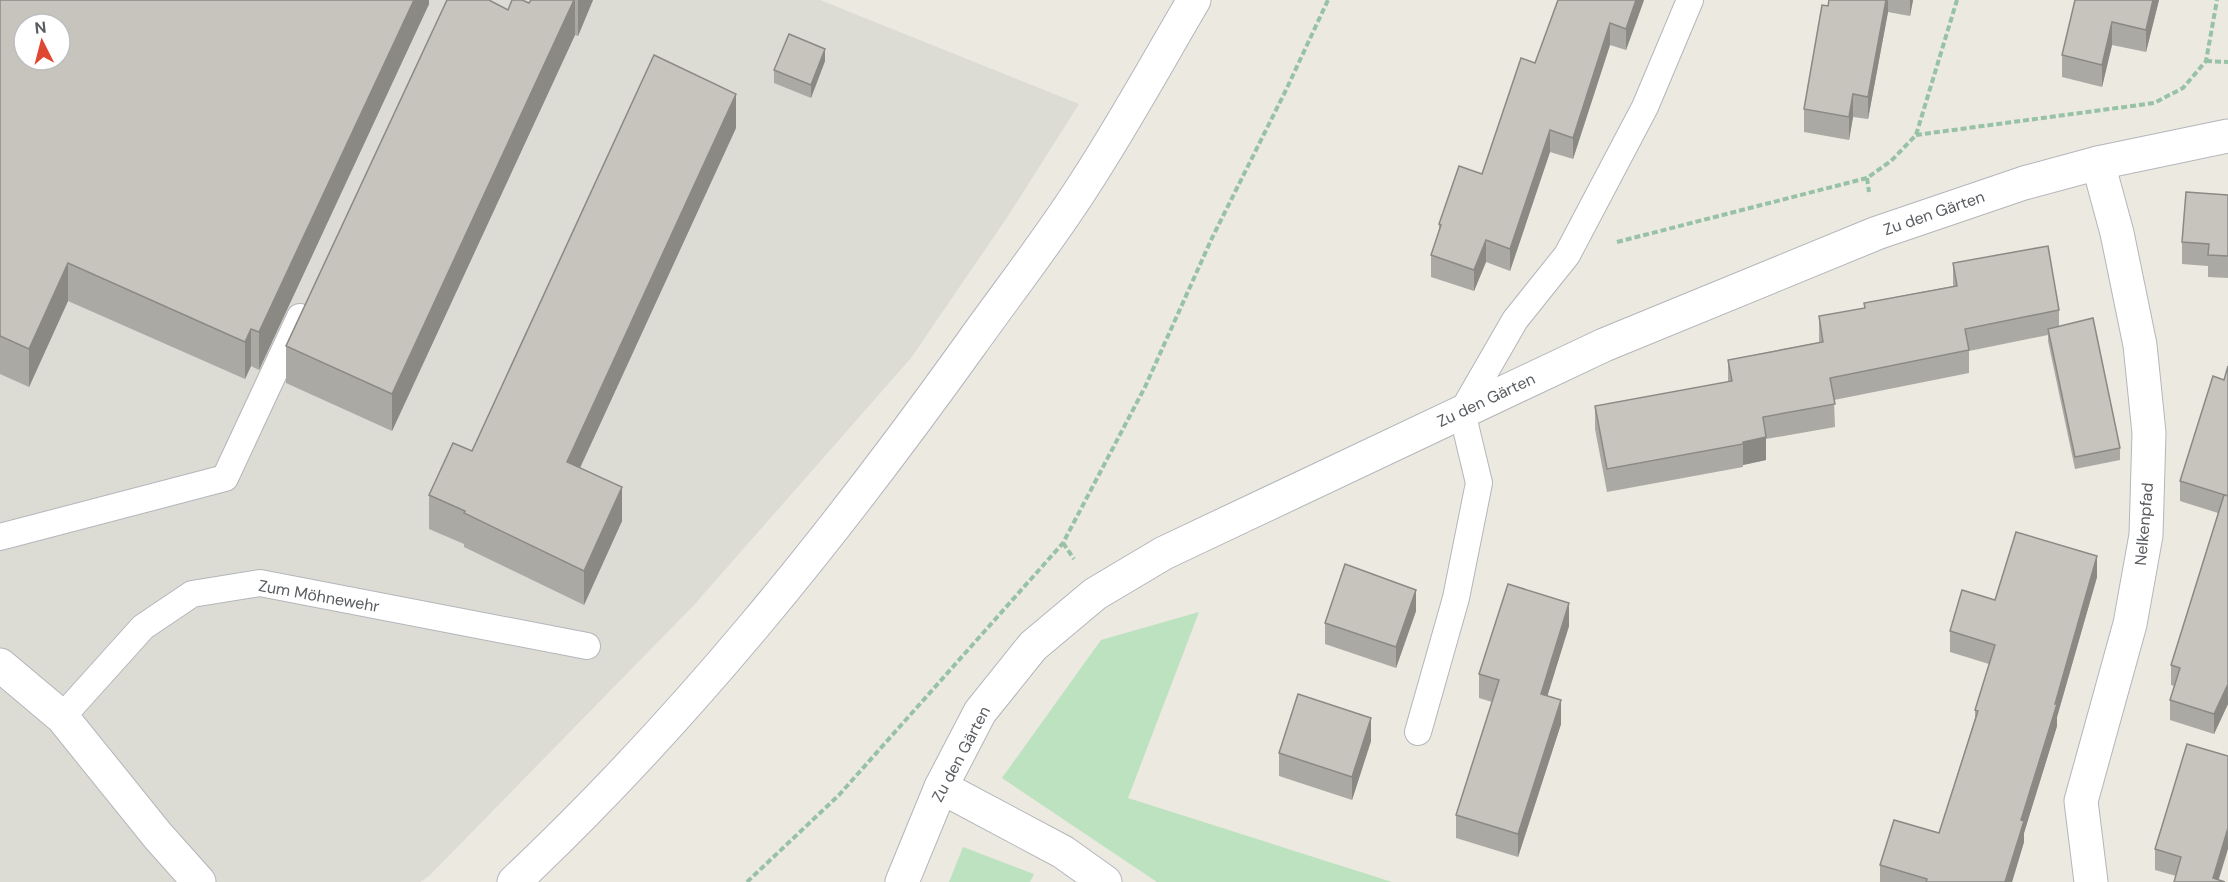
<svg xmlns="http://www.w3.org/2000/svg" width="2228" height="882" font-family="'DM Sans',sans-serif">
	<style>
		.industrial { fill: #dcdbd4; fill-rule: evenodd }
		.green { fill: #bde2bf }
		.lines { fill: none; stroke-linecap: round; stroke-linejoin: round }
		.lane-casing { stroke: #b3b6ba; stroke-width: 28 }
		.street-casing { stroke: #b3b6ba; stroke-width: 35 }
		.secondary-casing { stroke: #b4b6bc; stroke-width: 35 }
		.path { stroke: #97c2a5; stroke-width: 4; stroke-dasharray: 6 3; stroke-linecap: butt }
		.lane { stroke: #fff; stroke-width: 26 }
		.street { stroke: #fff; stroke-width: 33 }
		.secondary { stroke: #fff; stroke-width: 33 }
		.wall { fill: #aaa9a3 }
		.shaded-wall { fill: #8b8984 }
		.building { fill: #c6c4bd; stroke: #8b8984; stroke-width: 1.5; fill-rule: evenodd }
		.labels { text-anchor: middle; dominant-baseline: central; stroke-width: 5; stroke-linejoin: round; paint-order: stroke }
		.street-label { font-size: 16px; fill: #595c60; stroke: #fff }
	</style>
	<rect width="100%" height="100%" fill="#ebe9e0"/>
	<path class="industrial" d="M0,0H820L1079,104L1008,216L911,358L694,605L430,875L420,882H0ZM24,24H60V60H24Z"/>
	<g class="green">
		<polygon points="1199,612 1128,798 1392,882 1157,882 1002,778 1101,640"/>
		<polygon points="963,847 1034,874 1030,882 949,882"/>
	</g>
	<g class="lines">
		<defs>
			<g id="lane">
				<polyline points="0,537 225,478 300,317"/>
				<polyline points="62,717 143,627 192,594 260,583 587,646"/>
				<polyline points="1418,732 1456,598 1479,483 1462,412 1515,320 1567,255 1645,107 1690,0"/>
			</g>
			<g id="street">
				<polyline points="0,665 62,717 158,836 199,882"/>
				<polyline points="941,787 1063,852 1105,882"/>
				<polyline points="902,882 941,787 980,712 1033,646 1095,594 1164,553 1604,345 1877,233 2024,183 2098,163 2228,136"/>
				<polyline points="2091,882 2081,801 2130,624 2146,535 2149,433 2140,345 2117,233 2098,163"/>
			</g>
			<path id="secondary" d="M514,882C686,720 834,535 971,344C1008,292 1048,241 1082,188C1122,127 1157,63 1194,0"/>
		</defs>
		<use href="#lane" class="lane-casing"/>
		<use href="#street" class="street-casing"/>
		<use href="#secondary" class="secondary-casing"/>
		<g class="path">
			<polyline points="2206,61 2228,62"/>
			<polyline points="1916,135 2154,103 2183,88 2206,61 2217,0"/>
			<polyline points="1867,178 1869,192"/>
			<polyline points="1617,242 1867,178 1891,161 1916,135 1957,0"/>
			<polyline points="1063,543 1074,559"/>
			<polyline points="747,882 839,795 1063,543 1145,387 1212,238 1286,90 1328,0"/>
		</g>
		<use href="#lane" class="lane"/>
		<use href="#street" class="street"/>
		<use href="#secondary" class="secondary"/>
	</g>
	<g class="wall">
		<polygon points="0,0 429,0 429,4 259,370 251,366 245,379 68,301 29,387 0,374"/>
		<polygon points="531,0 593,0 578,36 575,35 392,431 286,383 286,346 508,10 529,3"/>
		<polygon points="1644,0 1626,50 1610,45 1573,159 1550,152 1510,271 1486,262 1474,291 1431,277 1431,255 1439,233 1439,224 1482,174 1535,63"/>
		<polygon points="1829,0 1913,0 1910,16 1888,12 1868,119 1853,117 1849,140 1804,132 1804,109"/>
		<polygon points="2075,0 2159,0 2146,52 2112,45 2102,87 2062,77 2062,55"/>
		<polygon points="825,61 811,98 774,83 774,70"/>
		<polygon points="736,128 580,468 622,521 584,605 464,547 464,544 429,529 429,495 472,451"/>
		<polygon points="2228,195 2228,278 2208,277 2208,266 2182,264 2182,242"/>
		<polygon points="1953,263 2059,310 2059,326 2120,448 2120,460 2075,469 2048,341 2048,335 1969,351 1969,373 1834,400 1835,427 1766,439 1766,460 1743,465 1743,467 1607,492 1595,429 1595,406 1728,382 1728,360 1819,342 1819,316 1864,308 1864,303 1953,286"/>
		<polygon points="2224,380 2228,704 2214,734 2170,720 2170,700 2174,686 2171,685 2171,665 2218,513 2180,501 2180,481"/>
		<polygon points="2097,577 2057,717 2057,726 2024,833 2024,842 2012,882 1880,882 1880,865 1939,833 1975,718 1975,710 1989,664 1950,652 1950,631"/>
		<polygon points="1416,611 1396,668 1325,644 1325,623"/>
		<polygon points="1569,626 1547,696 1561,724 1518,857 1456,838 1456,815 1492,702 1479,698 1479,674"/>
		<polygon points="1371,741 1352,800 1279,776 1279,753"/>
		<polygon points="2228,756 2176,876 2155,870 2155,849"/>
	</g>
	<g class="shaded-wall">
		<polygon points="414,0 429,0 429,4 259,370 259,332"/>
		<polygon points="574,0 575,0 575,35 392,431 392,394"/>
		<polygon points="578,0 593,0 578,36"/>
		<polygon points="1636,0 1644,0 1626,50 1626,29"/>
		<polygon points="1886,0 1888,0 1888,12 1868,119 1868,97"/>
		<polygon points="1910,0 1913,0 1910,16"/>
		<polygon points="2153,0 2159,0 2146,52 2146,30"/>
		<polygon points="2112,22 2112,45 2102,87 2102,65"/>
		<polygon points="1610,23 1610,45 1573,159 1573,138"/>
		<polygon points="825,49 825,61 811,98 811,85"/>
		<polygon points="736,94 736,128 567,496 567,462"/>
		<polygon points="1853,94 1853,117 1849,140 1849,117"/>
		<polygon points="1550,130 1550,152 1510,271 1510,249"/>
		<polygon points="1486,240 1486,262 1474,291 1474,270"/>
		<polygon points="68,263 68,301 29,387 29,349"/>
		<polygon points="251,329 251,366 245,379 245,342"/>
		<polygon points="1766,437 1766,460 1743,465 1743,442"/>
		<polygon points="622,487 622,521 584,605 584,571"/>
		<polygon points="2097,556 2097,577 2057,717 2057,726 2024,833 2024,842 2012,882 2005,882 2021,820"/>
		<polygon points="1416,590 1416,611 1396,668 1396,647"/>
		<polygon points="1569,603 1569,626 1541,717 1541,694"/>
		<polygon points="2228,684 2228,704 2214,734 2214,714"/>
		<polygon points="1561,700 1561,724 1518,857 1518,834"/>
		<polygon points="1371,718 1371,741 1352,800 1352,777"/>
		<polygon points="2228,828 2228,849 2218,882 2213,878"/>
	</g>
	<g class="building">
		<path d="M0,0H414L259,332L251,329L245,342L68,263L29,349L0,336ZM24,24H60V60H24Z"/>
		<polygon points="447,0 489,0 508,10 512,0 522,0 529,3 531,0 574,0 392,394 286,346"/>
		<polygon points="1558,0 1636,0 1626,29 1610,23 1573,138 1550,130 1510,249 1486,240 1474,270 1431,255 1441,225 1439,224 1459,166 1482,174 1521,58 1535,63"/>
		<polygon points="1829,0 1886,0 1868,97 1853,94 1849,117 1804,109 1822,5 1828,6"/>
		<polygon points="2075,0 2153,0 2146,30 2112,22 2102,65 2062,55"/>
		<polygon points="789,34 825,49 811,85 774,70"/>
		<polygon points="654,55 736,94 567,462 622,487 584,571 464,513 465,511 429,495 453,443 472,451"/>
		<polygon points="2186,192 2228,195 2228,256 2208,255 2209,244 2182,242"/>
		<polygon points="2048,246 2059,310 1965,329 1969,350 1830,378 1835,404 1763,417 1766,437 1743,442 1743,444 1607,469 1595,406 1732,381 1728,360 1823,342 1819,316 1865,308 1864,303 1957,286 1953,263"/>
		<polygon points="2093,318 2120,448 2075,457 2048,329"/>
		<polygon points="2228,366 2228,496 2180,481 2213,376 2224,380"/>
		<polygon points="2224,495 2228,496 2228,684 2214,714 2170,700 2180,668 2171,665"/>
		<polygon points="2016,532 2097,556 2055,704 2057,704 2021,820 2024,821 2005,882 1926,882 1927,879 1880,865 1894,820 1939,833 1978,711 1975,710 1995,645 1950,631 1962,590 1995,600"/>
		<polygon points="1345,564 1416,590 1396,647 1325,623"/>
		<polygon points="1508,584 1569,603 1541,694 1561,700 1518,834 1456,815 1499,680 1479,674"/>
		<polygon points="1298,694 1371,718 1352,777 1279,753"/>
		<polygon points="2187,744 2228,756 2228,828 2213,878 2225,882 2174,882 2181,857 2155,849"/>
	</g>
	<g class="labels">
		<g class="street-label">
			<text transform="translate(1934 213) rotate(-19)">Zu den Gärten</text>
			<text transform="translate(1486 400) rotate(-25)">Zu den Gärten</text>
			<text transform="translate(2144 524) rotate(-85)">Nelkenpfad</text>
			<text transform="translate(319 596) rotate(10)">Zum Möhnewehr</text>
			<text transform="translate(961 754) rotate(-62)">Zu den Gärten</text>
		</g>
	</g>
	<g transform="translate(42 42) rotate(354)"><circle r="28" fill="#ffffff" stroke="#bdbebf" stroke-width="1.5"/>
	<path d="M0-4.5L10 22L0 15L-10 22Z" fill="#df4732"/>
	<text y="-9" font-size="16" font-weight="bold" text-anchor="middle" fill="#595c60">N</text>
	</g>
</svg>
